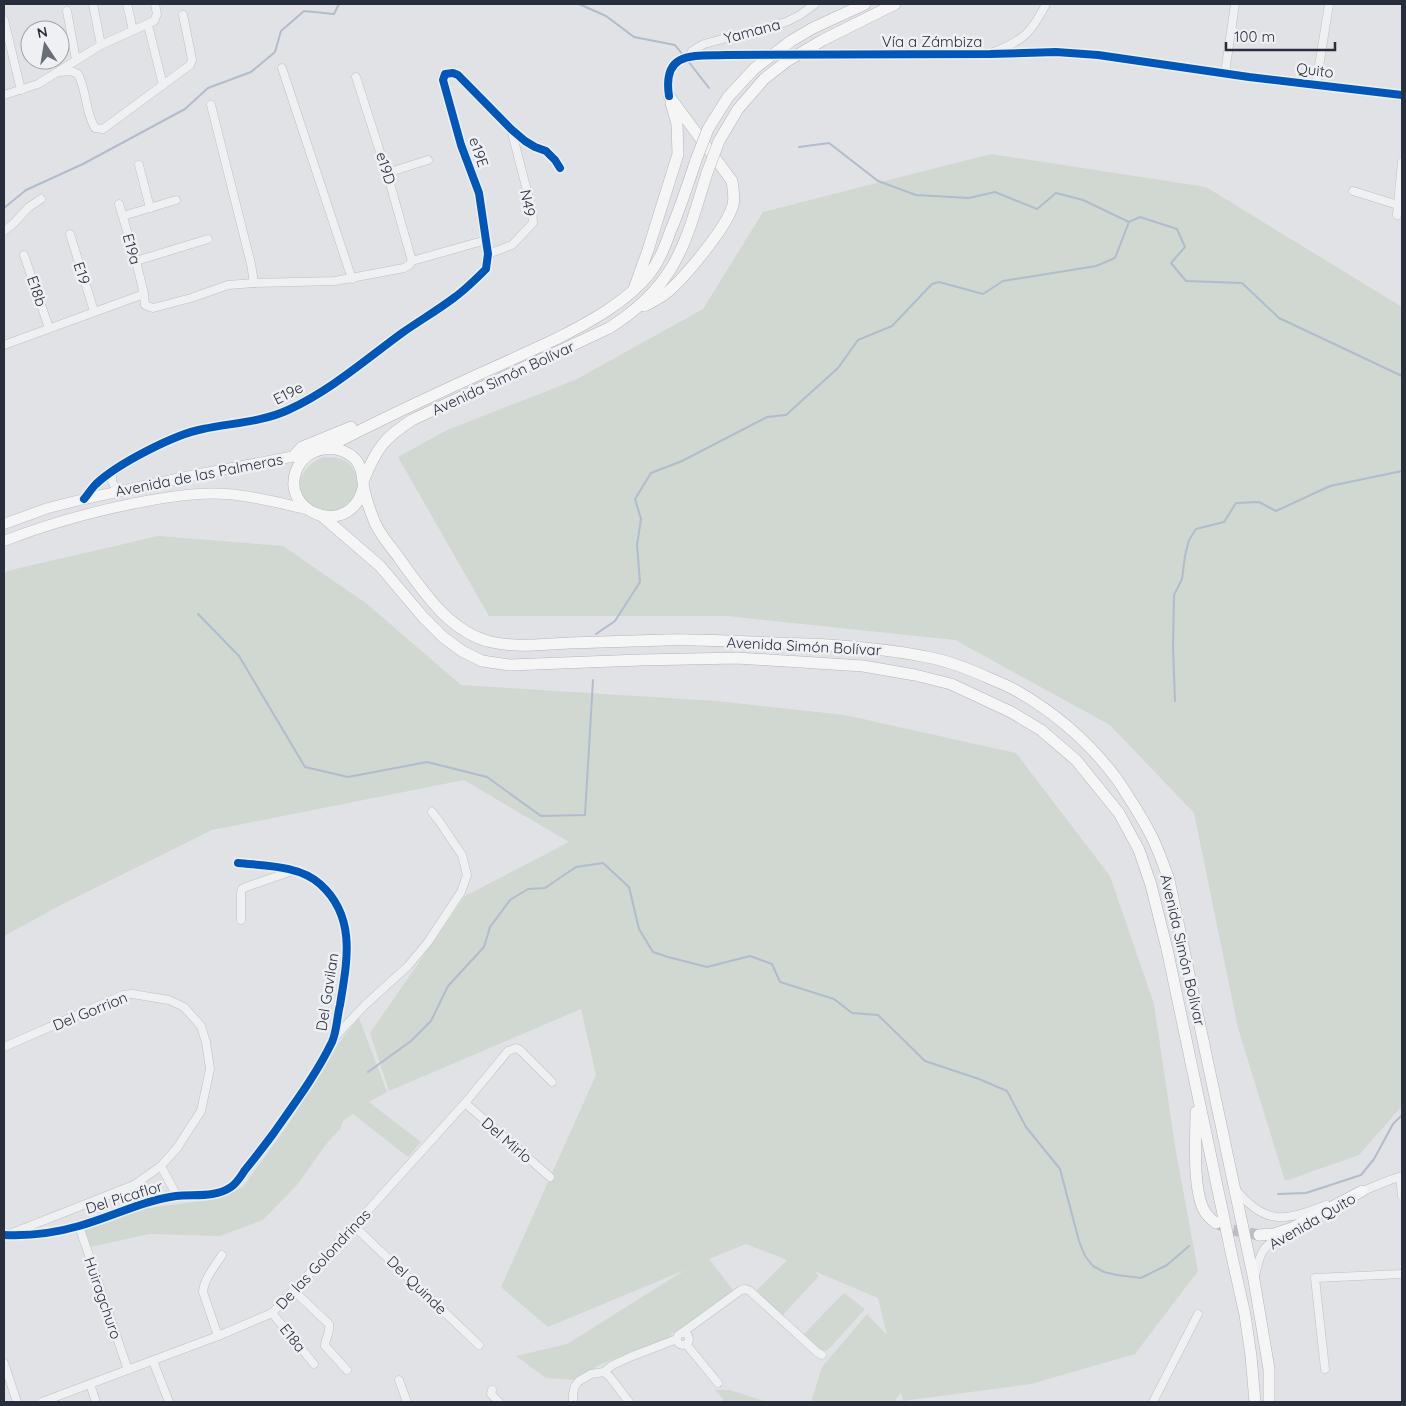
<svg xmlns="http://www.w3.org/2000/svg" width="1406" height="1406" font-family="Quicksand,sans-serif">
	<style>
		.green { fill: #d0d8d1 }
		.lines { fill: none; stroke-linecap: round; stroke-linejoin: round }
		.stream { stroke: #b1bccd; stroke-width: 2 }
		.highway-tunnel { stroke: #bcbec3; stroke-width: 11; stroke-dasharray: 11 5.5; stroke-linecap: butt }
		.minor-casing { stroke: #bfc0c3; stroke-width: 9 }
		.major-casing { stroke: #bdbfc2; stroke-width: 11 }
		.highway-casing { stroke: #b3b5ba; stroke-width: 12 }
		.minor { stroke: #eff0f2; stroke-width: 8 }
		.major { stroke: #f5f5f5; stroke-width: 10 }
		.highway { stroke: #f5f5f5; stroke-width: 11 }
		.highway-bridge-casing { stroke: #b3b5ba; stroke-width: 12; stroke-linecap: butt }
		.highway-bridge { stroke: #f5f5f5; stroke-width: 11 }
		.cycleway-casing { stroke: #eef0f4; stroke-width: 11 }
		.cycleway { stroke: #0057b8; stroke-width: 8 }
		.labels { text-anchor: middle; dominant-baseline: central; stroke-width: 5; stroke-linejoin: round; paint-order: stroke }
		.street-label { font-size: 15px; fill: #292e3c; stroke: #eef0f4 }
	</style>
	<rect width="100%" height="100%" fill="#e1e2e5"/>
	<g class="green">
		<polygon points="991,154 1206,187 1402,307 1402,1106 1359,1155 1285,1181 1238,1028 1194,813 1110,725 955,640 727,616 489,616 398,457 447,430 575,380 703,309 763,212"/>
		<path d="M324,457C353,457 356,469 359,493L340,514L311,510C308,505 302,499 301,493C295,476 310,462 324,457Z"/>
		<polygon points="158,536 283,546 367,604 461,685 716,701 845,715 1016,753 1110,876 1154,1004 1176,1152 1198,1271 1135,1354 1031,1384 903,1401 901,1392 894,1402 811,1402 822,1367 867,1314 887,1335 878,1298 814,1271 819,1276 781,1317 753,1294 787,1260 746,1244 709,1259 736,1294 683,1328 670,1334 674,1338 647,1346 601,1364 576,1380 546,1378 516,1356 567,1344 685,1270 548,1327 501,1287 596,1075 581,1009 389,1091 370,1033 465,896 569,842 464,780 212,830 59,906 4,936 4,574 7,571"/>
		<polygon points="359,1018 387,1092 369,1102 421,1142 408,1157 353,1114 343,1121 340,1129 327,1143 297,1185 263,1220 220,1236 149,1234 90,1247 84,1229 148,1208 217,1199 243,1187 287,1126 338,1044"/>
		<polygon points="844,1293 865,1309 828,1350 822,1351 803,1335"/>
		<polygon points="715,1390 730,1390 767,1402 720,1402 723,1399"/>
	</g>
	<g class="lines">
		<g class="stream">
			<polyline points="579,4 606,16 634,37 675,45 683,55"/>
			<polyline points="688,61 709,88"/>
			<polyline points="799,147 829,143 878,181 916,195 969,198 995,192 1037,209 1056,193 1083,200 1129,222 1140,217 1177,229 1185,247 1171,263 1186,281 1242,283 1279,318 1402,376"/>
			<polyline points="4,208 26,190 83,164 185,109 208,88 251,72 275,52 281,31 304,11 334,14 339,4"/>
			<polyline points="198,614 239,656 305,767 348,777 427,762 487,777 541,816 585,815 593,680"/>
			<polyline points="596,634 615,621 640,582 637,545 641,519 635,499 651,473 682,461 767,417 786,415 838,368 858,340 892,326 932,284 939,282 983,294 1003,281 1096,266 1115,258 1129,222"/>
			<polyline points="1175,701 1173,648 1174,595 1182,579 1185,556 1189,540 1196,529 1224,522 1236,503 1259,502 1276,511 1330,486 1402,471"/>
			<polyline points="368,1072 411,1041 431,1021 448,986 484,947 490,927 510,900 528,889 545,888 576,867 603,863 629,887 639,929 653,952 668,957 707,967 750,956 772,964 780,982 834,999 852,1013 878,1015 925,1061 979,1079 1007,1091 1026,1127 1060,1169 1079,1241 1085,1256 1093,1266 1104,1272 1117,1275 1141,1278 1167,1265 1189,1246"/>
			<polyline points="1278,1194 1306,1193 1361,1175 1374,1159 1393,1124 1402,1115"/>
		</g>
		<polyline class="highway-tunnel" points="1218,1224 1233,1230 1259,1235"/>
		<defs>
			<g id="minor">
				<polyline points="93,4 101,45"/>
				<polyline points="127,4 133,30"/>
				<polyline points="67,11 76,60"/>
				<polyline points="4,20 21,90"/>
				<polyline points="149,29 163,85"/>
				<path d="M994,52C1024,40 1031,33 1046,4"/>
				<polyline points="690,56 692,51 704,44 786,22 800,15 815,4"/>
				<polyline points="282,68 352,279"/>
				<path d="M59,72L71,71L78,74C87,91 85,112 95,128L103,129L190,65L192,60L191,54L183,15"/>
				<polyline points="1225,73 1235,4"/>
				<polyline points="356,77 389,180 412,261"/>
				<polyline points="1316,85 1329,4"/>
				<polyline points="4,95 38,84 101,45 154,21 157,14 155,4"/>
				<path d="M669,96C662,50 694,56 727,55L990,54L1056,52L1098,55L1249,77L1402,95"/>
				<polyline points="211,105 251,264 254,283"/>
				<polyline points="139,165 150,208"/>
				<polyline points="387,173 428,160"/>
				<polyline points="1353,191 1398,205"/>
				<polyline points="119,204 136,261 144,294"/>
				<polyline points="1397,215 1402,162"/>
				<polyline points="123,216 176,200"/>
				<polyline points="4,231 13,224 29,207 41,199"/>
				<polyline points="70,234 94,311"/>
				<polyline points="488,254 512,245 533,223 532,210 511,129"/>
				<polyline points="24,255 49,328"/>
				<polyline points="136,261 208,239"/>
				<polyline points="4,345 144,294 145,305 153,308 191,298 228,285 254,283 335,281 404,268 409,265 412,261 486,240"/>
				<polyline points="112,472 112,481 117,491"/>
				<path d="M84,499C88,494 92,488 96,484C117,464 175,434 203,429C232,423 262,422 288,410C330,391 365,360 402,333C419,321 438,310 455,297C466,289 476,279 486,269L488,254L479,193L461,145L443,80L445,74L453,73L458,75L511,129L525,141L535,147L546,151L555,160L560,168"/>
				<polyline points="241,920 241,893 242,889 246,887 292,871"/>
				<polyline points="334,1038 365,1005 408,966 428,942 461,892 467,875 462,855 439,821 432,812"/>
				<polyline points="4,1047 123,995 132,994 169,1000 184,1007 201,1026 206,1042 210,1069 201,1111 177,1148 161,1166 134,1185 12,1233"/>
				<polyline points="465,1103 550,1177"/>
				<polyline points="161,1166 177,1196"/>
				<polyline points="1400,1177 1402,1196"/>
				<path d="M1237,1191C1267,1227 1287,1220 1326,1205"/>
				<polyline points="1358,1193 1390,1180 1402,1176"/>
				<polyline points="79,1226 128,1370"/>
				<polyline points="354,1226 479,1345"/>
				<path d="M4,1235C28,1236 55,1233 79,1226C112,1217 141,1201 176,1196C194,1194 215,1198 231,1187C237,1183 241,1176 245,1170C255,1158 264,1146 273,1134C294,1104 316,1075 332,1042C337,1031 337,1016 340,1005C347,962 357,917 320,884C299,865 265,866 238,863"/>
				<path d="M1255,1276C1260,1253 1261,1248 1281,1235"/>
				<path d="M294,1291L329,1324C331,1332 325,1338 325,1346L347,1370"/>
				<polyline points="272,1313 314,1364"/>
				<polyline points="683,1332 741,1290 745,1289 750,1291 817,1352 822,1355"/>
				<circle cx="683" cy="1339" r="6"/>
				<path d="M218,1336L203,1292C204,1279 215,1266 222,1255"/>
				<polyline points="686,1344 718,1383"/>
				<polyline points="153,1361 169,1402"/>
				<polyline points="4,1363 17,1402"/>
				<polyline points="1325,1369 1315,1278 1402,1274"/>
				<polyline points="604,1372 610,1377 629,1402"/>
				<polyline points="399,1380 407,1402"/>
				<polyline points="90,1384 96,1402"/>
				<polyline points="492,1390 491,1394 499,1402"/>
				<polyline points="42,1402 218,1336 272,1313 354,1226 465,1103 508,1051 516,1048 520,1050 552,1082"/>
				<polyline points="573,1402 573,1394 575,1386 579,1381 591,1374 604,1372 611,1366 630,1357 677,1339"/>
				<polyline points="1153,1402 1198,1314"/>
			</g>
			<g id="major">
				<polyline points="4,524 48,508 84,499 200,474 301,455"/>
				<path d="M4,541C47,524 91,512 136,503C167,497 196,492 227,494C254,496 280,503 306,509"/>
			</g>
			<g id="highway">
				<polyline points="813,28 865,4"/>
				<polyline points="823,40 895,4"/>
				<polyline points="635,286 648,250 678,154 677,124 671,103"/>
				<path d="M644,306C652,302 658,299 665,294C683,280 727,227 733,205C735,197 733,189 732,181L669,96"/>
				<path d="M326,448C401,408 479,375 556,339C588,323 627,302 650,273C659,261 665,247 670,232C680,209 688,184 696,160"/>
				<polyline points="294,456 302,447 307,445 351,427"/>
				<path d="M364,479C377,448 384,438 412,420L609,328C633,313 655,294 670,270C688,242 697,204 707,173"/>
				<path d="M363,488C362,491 361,495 359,499C339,535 282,510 296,471C305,446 339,441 356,460C363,469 362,478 364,489C366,500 371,513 375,523C381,536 391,547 399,558C423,591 449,632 491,642C518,648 543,644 569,643C602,642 634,641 666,640C703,639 739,642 775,643C828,644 880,647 932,658C951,662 971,670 989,678C998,682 1008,686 1017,691C1055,713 1090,743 1116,778C1122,786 1127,795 1133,804C1141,817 1150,831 1156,846C1161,857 1165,869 1169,880L1254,1280L1269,1369V1402"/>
				<polyline points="322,516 380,566 423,617 443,637 462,651 482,661 510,665 640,660 737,658 863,666 915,675 951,684 1011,712 1041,730 1076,760 1119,813 1139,850 1151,885 1167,949 1231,1252 1245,1315 1251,1356 1255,1402"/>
				<path d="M1196,1112C1196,1138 1192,1190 1205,1212C1208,1217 1212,1220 1216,1223"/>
				<polyline points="1259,1235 1274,1234 1292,1228 1362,1191"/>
			</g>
		</defs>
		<use href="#minor" class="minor-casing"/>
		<use href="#major" class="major-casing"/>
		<use href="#highway" class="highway-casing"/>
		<use href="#minor" class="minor"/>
		<use href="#major" class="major"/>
		<use href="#highway" class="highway"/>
		<defs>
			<g id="highway-bridge">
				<polyline points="696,160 708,129 728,97 755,68 791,41 813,28"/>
				<polyline points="707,173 719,141 738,109 764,79 787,61 823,40"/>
			</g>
		</defs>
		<use href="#highway-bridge" class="highway-bridge-casing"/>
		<use href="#highway-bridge" class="highway-bridge"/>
		<defs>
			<g id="cycleway">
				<path d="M669,96C662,50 694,56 727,55L990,54L1056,52L1098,55L1249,77L1402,95"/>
				<path d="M84,499C88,494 92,488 96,484C117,464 175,434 203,429C232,423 262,422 288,410C330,391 365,360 402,333C419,321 438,310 455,297C466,289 476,279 486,269L488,254L479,193L461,145L443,80L445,74L453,73L458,75L511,129L525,141L535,147L546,151L555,160L560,168"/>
				<path d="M4,1235C28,1236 55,1233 79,1226C112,1217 141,1201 176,1196C194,1194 215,1198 231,1187C237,1183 241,1176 245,1170C255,1158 264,1146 273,1134C294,1104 316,1075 332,1042C337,1031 337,1016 340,1005C347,962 357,917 320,884C299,865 265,866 238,863"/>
			</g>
		</defs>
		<use href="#cycleway" class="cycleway-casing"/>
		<use href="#cycleway" class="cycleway"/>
	</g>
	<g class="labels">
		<g class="street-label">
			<text transform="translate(752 31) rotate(-15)">Yamana</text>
			<text x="932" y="41">Vía a Zámbiza</text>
			<text transform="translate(1315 70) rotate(7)">Quito</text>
			<text transform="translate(479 152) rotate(71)">e19E</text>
			<text transform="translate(386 168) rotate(72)">e19D</text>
			<text transform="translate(528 203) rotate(79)">N49</text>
			<text transform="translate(132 249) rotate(75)">E19a</text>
			<text transform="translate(82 273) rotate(72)">E19</text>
			<text transform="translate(37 291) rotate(71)">E18b</text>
			<text transform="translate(503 378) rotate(-25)">Avenida Simón Bolívar</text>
			<text transform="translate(288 393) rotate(-27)">E19e</text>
			<text transform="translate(199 475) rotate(-11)">Avenida de las Palmeras</text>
			<text transform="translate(804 646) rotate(3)">Avenida Simón Bolívar</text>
			<text transform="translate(1183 950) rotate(77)">Avenida Simón Bolívar</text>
			<text transform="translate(327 992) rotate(-81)">Del Gavilan</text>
			<text transform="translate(90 1011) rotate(-22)">Del Gorrion</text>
			<text transform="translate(507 1140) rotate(41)">Del Mirlo</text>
			<text transform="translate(124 1197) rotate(-17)">Del Picaflor</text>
			<text transform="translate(1312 1221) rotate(-30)">Avenida Quito</text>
			<text transform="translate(323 1259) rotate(-47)">De las Golondrinas</text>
			<text transform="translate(417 1285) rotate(44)">Del Quinde</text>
			<text transform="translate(103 1298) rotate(71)">Huiragchuro</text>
			<text transform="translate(293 1338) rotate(51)">E18a</text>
		</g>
	</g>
	<rect width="1406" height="1406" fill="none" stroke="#292e3c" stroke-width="10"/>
	<g transform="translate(45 45) rotate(348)"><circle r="24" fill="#eef0f4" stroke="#9fa2aa"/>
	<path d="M0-4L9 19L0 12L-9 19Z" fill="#696d77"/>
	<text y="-8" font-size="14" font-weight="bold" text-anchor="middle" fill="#292e3c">N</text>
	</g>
	<path d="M1226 42v8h109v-8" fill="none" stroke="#292e3c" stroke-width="2.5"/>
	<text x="1234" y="42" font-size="15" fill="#292e3c" stroke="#eef0f4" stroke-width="4" paint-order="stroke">100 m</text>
</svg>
